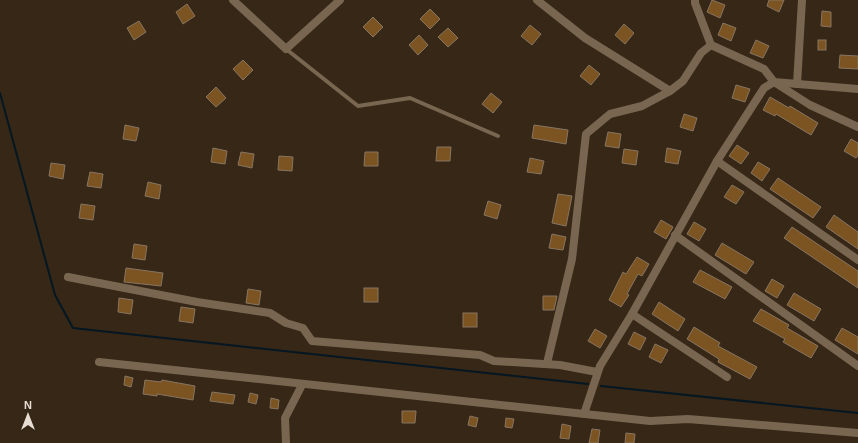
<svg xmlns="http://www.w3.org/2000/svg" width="858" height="443" font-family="Helvetica,sans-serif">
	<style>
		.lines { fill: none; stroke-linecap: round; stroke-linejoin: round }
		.stream { stroke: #041722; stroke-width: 2 }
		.building { fill: #7c5421; stroke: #877562 }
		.service { stroke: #786651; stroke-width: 4 }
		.minor { stroke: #786651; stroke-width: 8 }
	</style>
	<rect width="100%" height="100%" fill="#362716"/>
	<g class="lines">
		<g class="stream">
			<polyline points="0,93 55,295 73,328 588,384"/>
			<polyline points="601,386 858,413"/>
		</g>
	</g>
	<g class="building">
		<polygon points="712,0 725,5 720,18 707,12"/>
		<polygon points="769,0 784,0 779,12 767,6"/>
		<polygon points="187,4 195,16 183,24 176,12"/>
		<polygon points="430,9 440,19 430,29 420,19"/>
		<polygon points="822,11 831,12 831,27 821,26"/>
		<polygon points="373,17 383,27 373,37 363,27"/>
		<polygon points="139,21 146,32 134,40 127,28"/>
		<polygon points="723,23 736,28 731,41 718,35"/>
		<polygon points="624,24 634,33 625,44 615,35"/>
		<polygon points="530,25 541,34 532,45 521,36"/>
		<polygon points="448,28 458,38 448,47 438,37"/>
		<polygon points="419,35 428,45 418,55 409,45"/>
		<polygon points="756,40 769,46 763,58 750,53"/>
		<rect x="818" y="40" width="8" height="10"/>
		<polygon points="840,55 858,56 858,69 839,68"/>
		<polygon points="243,60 253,70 243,80 233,69"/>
		<polygon points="589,65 600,74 591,85 580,76"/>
		<polygon points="736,85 750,89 745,102 732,98"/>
		<polygon points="216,87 226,98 216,107 206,97"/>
		<polygon points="491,93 502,102 493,113 482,104"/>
		<polygon points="770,97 789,108 790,106 818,123 811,135 776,114 775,116 763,110"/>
		<polygon points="684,114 697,118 693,131 680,127"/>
		<polygon points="125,125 139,128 136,141 123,139"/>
		<polygon points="534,125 568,130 566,144 532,138"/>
		<polygon points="608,132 621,134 619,148 605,146"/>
		<polygon points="851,139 858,143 858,155 856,158 844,151"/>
		<polygon points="737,145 749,153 741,164 729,156"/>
		<polygon points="437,147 451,147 450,161 436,161"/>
		<polygon points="213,148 227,151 225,164 211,162"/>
		<polygon points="667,148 681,151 678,164 665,162"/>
		<polygon points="624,149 638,151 636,165 622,163"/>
		<polygon points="241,152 254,154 252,168 238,165"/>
		<polygon points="365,152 378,152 378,166 364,166"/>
		<polygon points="279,156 293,157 292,171 278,170"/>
		<polygon points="530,158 544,161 541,174 527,172"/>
		<polygon points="758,162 770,169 762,181 751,173"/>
		<polygon points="51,163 65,165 63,179 49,176"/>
		<polygon points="90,172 103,174 101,188 87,186"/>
		<polygon points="778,178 821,207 813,218 770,189"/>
		<polygon points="148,182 161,185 159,199 145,196"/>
		<polygon points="732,185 744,192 736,204 724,197"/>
		<polygon points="558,194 572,196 566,226 552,223"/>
		<polygon points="488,201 501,205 497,219 484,215"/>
		<polygon points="81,204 95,206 93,220 79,218"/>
		<polygon points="834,215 858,232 858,249 826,227"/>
		<polygon points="661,220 673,227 666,239 654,232"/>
		<polygon points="694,222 706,229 699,241 687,234"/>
		<polygon points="792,227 858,271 858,288 784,238"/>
		<polygon points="552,234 566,237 563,250 549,248"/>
		<polygon points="722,243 754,262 746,274 715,255"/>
		<polygon points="134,244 147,246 145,260 132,258"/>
		<polygon points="637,257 649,264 642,276 638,274 627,294 629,295 621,307 609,300 623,272 626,274"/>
		<polygon points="126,268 163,273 161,286 124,282"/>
		<polygon points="700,270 732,287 725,299 693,282"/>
		<polygon points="772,279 784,286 777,298 765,291"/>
		<rect x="364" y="288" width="14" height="14"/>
		<polygon points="248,289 261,291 259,305 246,303"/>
		<polygon points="794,293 821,309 814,321 787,305"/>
		<polygon points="543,296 557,296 554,310 543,310"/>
		<polygon points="119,298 133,300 131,314 118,312"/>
		<polygon points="659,302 685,319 678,331 652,314"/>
		<polygon points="181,307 195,309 193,323 179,321"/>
		<polygon points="761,309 789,325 787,328 818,346 811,358 783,342 785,339 753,321"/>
		<rect x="463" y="313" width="14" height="14"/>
		<polygon points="694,327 720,343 718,346 757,367 750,379 718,362 719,359 687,339"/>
		<polygon points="842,328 858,337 858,354 835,340"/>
		<polygon points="595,329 607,336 600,348 588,341"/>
		<polygon points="634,332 646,338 640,350 628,344"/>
		<polygon points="655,344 668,350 661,363 649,357"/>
		<polygon points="125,376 133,378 131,387 124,385"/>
		<polygon points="145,380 161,382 162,380 195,386 193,400 157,394 157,396 143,394"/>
		<polygon points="212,392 235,395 233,404 210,401"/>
		<polygon points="250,393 258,395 256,404 248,402"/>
		<polygon points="271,398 279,400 278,409 270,408"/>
		<polygon points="402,411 416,411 415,423 402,423"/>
		<polygon points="470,416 478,418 476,427 468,425"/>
		<polygon points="506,418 514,419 512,428 505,427"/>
		<polygon points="562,424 571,426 569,439 560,438"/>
		<polygon points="592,429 600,430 598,443 589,443"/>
		<polygon points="626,433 635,434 634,443 625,443"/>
	</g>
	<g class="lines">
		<polyline class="service" points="286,49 358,106 410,98 498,136"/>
		<g class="minor">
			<polyline points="233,0 286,49 340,0"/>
			<polyline points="537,0 585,38 670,91"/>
			<polyline points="711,45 764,69 774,82 858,89"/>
			<polyline points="797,84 802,0"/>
			<polyline points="717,161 858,260"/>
			<polyline points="675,235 858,366"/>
			<polyline points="68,277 197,302 270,313 286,323 303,328 312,341 480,355 494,361 560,365 597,372"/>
			<polyline points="632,314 727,377"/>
			<polyline points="548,359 572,259 586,134 610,114 642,106 670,91 683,81 701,53 711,45 695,3 695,0"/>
			<polyline points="99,362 650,421 688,419 858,433"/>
			<polyline points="584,414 600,366 632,314 717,161 764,88 774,82 810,105 858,127"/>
			<polyline points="286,443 285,418 302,385"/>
		</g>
	</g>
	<g transform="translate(28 415)" stroke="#362716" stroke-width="3" paint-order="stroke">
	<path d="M0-3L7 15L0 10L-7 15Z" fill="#e7ddd2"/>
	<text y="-6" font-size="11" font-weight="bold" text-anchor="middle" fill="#e7ddd2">N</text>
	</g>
</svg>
